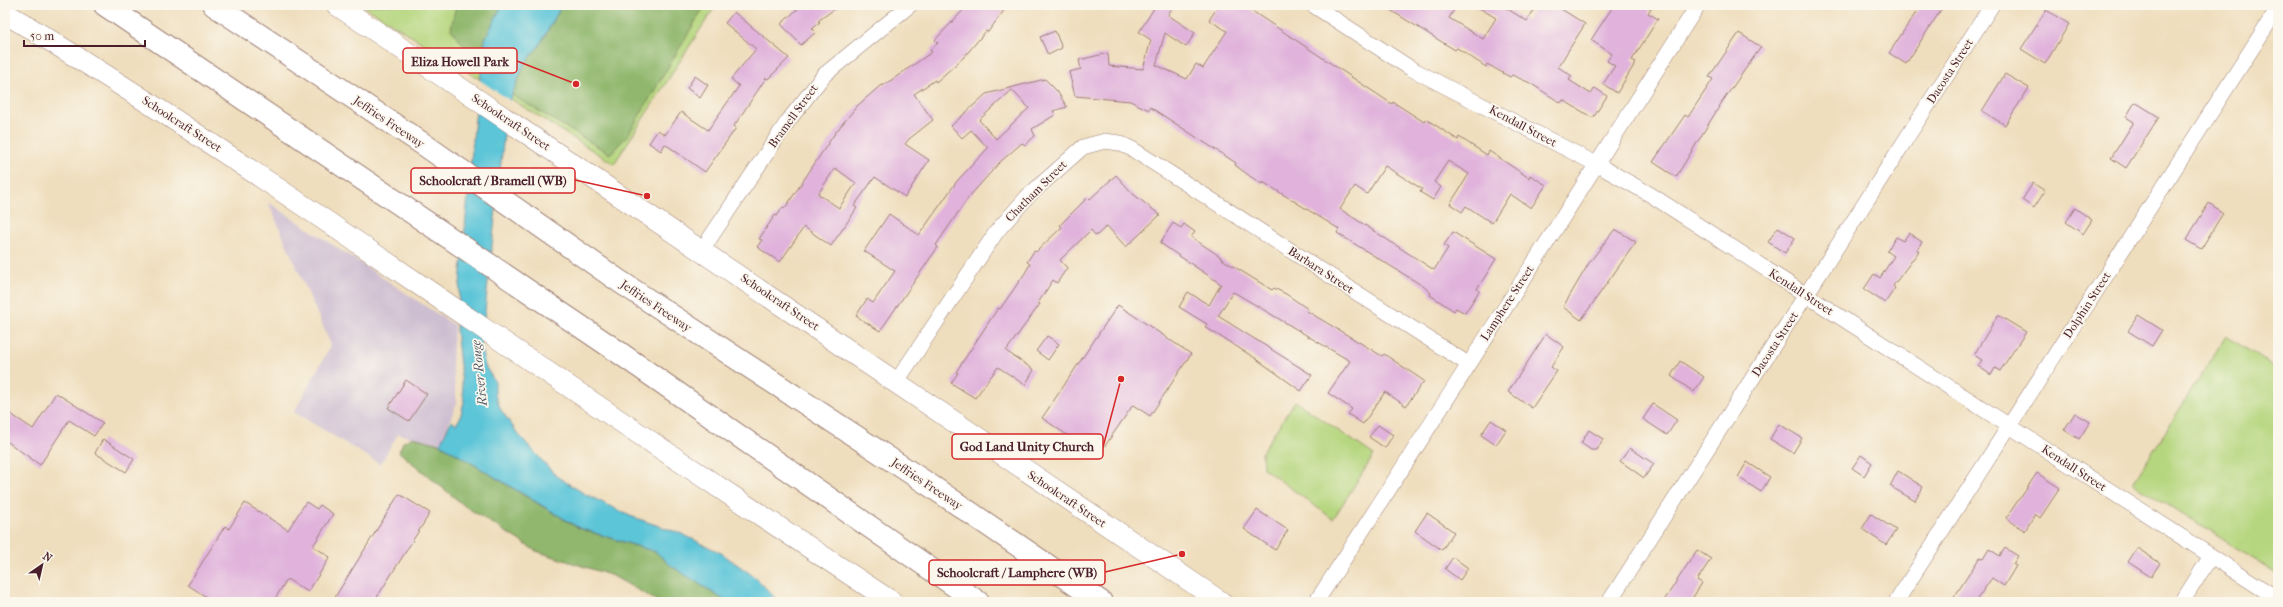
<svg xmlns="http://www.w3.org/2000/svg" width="2283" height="607" font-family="'IM FELL French Canon',serif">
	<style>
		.industrial { fill: #cebed1 }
		.green { fill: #b5d67e; stroke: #807a54 }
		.forest { fill: #90b76d; stroke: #6d6b4c }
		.water { fill: #5cc5d8; stroke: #537282 }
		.pier { fill: #efdebd }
		.building { fill: #e0b2dc; fill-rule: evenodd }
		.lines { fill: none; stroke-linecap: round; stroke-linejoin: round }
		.street-casing { stroke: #9c7e74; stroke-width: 16 }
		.secondary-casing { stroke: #9c7e74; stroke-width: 22 }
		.highway-casing { stroke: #9c7e74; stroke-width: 24 }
		.street { stroke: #fff; stroke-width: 15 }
		.secondary { stroke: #fff; stroke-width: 21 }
		.highway { stroke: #fff; stroke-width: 22 }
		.labels { text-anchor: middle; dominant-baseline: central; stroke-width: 3.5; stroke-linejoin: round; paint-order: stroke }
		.street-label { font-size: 12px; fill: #4a1f2b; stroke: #fbf7ec }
		.water-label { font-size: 13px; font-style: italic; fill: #505968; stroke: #fbf7ec }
		.leader { fill: none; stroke: #d62828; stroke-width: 1.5 }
		.callout-dot { fill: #d62828; stroke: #fbf7ec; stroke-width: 1.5 }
		.callout { fill: #fbf7ec; stroke: #d62828; stroke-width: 1.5 }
		.callout-label { font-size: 13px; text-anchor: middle; font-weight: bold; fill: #4a1f2b }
	</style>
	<rect width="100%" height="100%" fill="#fbf7ec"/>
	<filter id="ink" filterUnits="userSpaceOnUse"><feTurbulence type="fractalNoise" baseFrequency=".025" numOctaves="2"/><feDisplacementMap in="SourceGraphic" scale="8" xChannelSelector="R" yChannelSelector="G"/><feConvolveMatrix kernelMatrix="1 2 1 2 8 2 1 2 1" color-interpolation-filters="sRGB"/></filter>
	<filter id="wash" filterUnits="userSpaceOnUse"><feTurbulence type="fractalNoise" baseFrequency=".012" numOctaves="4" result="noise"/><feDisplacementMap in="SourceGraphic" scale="16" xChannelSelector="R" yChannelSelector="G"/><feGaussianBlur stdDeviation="0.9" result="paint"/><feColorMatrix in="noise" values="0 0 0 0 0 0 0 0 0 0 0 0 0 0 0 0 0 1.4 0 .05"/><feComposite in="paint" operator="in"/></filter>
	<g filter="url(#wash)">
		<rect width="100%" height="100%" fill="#efdebd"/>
		<polygon class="industrial" points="268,202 454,325 452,364 457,403 440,444 398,434 380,464 294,412 331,345"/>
		<g class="green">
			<polygon points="362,5 716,5 614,164"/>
			<polygon points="2226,336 2278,369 2278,574 2133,483"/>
			<polygon points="1295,401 1374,455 1333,519 1263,468 1262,452"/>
		</g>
		<g class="forest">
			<polygon points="456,5 502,5 485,39 483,53 468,51 451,29"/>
			<polygon points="562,5 705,5 628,135 610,154 512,95 525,63 539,46"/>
			<polygon points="413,437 440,444 578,528 656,552 670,565 727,602 659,602 613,576 536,551 466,507 399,452 403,442"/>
		</g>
		<polygon class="water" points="502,5 562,5 539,46 525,63 507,107 481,348 485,366 495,382 495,395 501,410 518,434 556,476 585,494 630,516 682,534 721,553 756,578 779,602 727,602 670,565 656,552 579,528 440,444 451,421 456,424 460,418 464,402 456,329 474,127 485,39"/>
		<polygon class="pier" points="478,79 512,102 507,130 475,108"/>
		<g id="blocks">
			<g class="building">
				<polygon points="802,5 840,5 818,21 820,22 812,28 816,32 801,45 781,24"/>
				<path d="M968,5H1008L988,32L986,31L964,57L936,82L935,80L914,94L933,120L909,139L905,144L929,160L905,197L875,177L854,206L857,208L831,246L804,227L780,262L757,247L762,240L759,239L775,215L777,216L783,207L785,208L835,133L857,106L881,85L882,86L893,79L932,52L930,50L938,43L935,40ZM835,168L856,183L839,208L818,194Z"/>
				<polygon points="1156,5 1174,5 1168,15 1195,33 1186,47 1165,33 1156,65 1187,79 1196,64 1203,68 1227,31 1209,20 1219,5 1243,5 1392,104 1393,102 1424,122 1426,119 1458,140 1459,137 1487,155 1489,151 1529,178 1530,175 1546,185 1531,208 1510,194 1492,223 1466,206 1462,212 1450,204 1469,174 1448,161 1434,182 1441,187 1433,200 1420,192 1422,189 1385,166 1367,194 1355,186 1340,209 1434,270 1448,248 1444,245 1453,232 1496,259 1477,289 1479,291 1465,313 1456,308 1454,311 1430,295 1431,293 1423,286 1337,233 1339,229 1263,182 1262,184 1251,177 1235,165 1236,163 1150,107 1149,110 1130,101 1075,96 1069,72 1081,69 1079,60 1108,53 1109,66 1143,69 1151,40 1139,32"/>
				<polygon points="1382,5 1457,5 1449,18 1483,39 1496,18 1474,5 1501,5 1527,21 1537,5 1555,5 1585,24 1558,67 1572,76 1569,80 1591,94 1595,88 1607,96 1593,118 1563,100 1561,103 1530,83 1512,75 1510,77 1487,64 1486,67 1457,48 1455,50"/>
				<polygon points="1614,5 1653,5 1648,13 1658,19 1632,60 1636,62 1617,93 1603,84 1615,66 1607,61 1612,54 1591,40"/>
				<polygon points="1921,5 1944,5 1906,64 1889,53"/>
				<polygon points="2046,10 2069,24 2045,64 2021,49"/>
				<polygon points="734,12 789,58 768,79 766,78 734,126 736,128 705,172 665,144 661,151 649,143 658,130 665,135 681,112 708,130 739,86 731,79 756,49 725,23"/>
				<polygon points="1055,31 1062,48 1048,55 1040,37"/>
				<polygon points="1739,33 1761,47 1722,102 1676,177 1653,162 1685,115 1688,117 1713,79 1709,77"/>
				<polygon points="2005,74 2029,88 2005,125 1982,111"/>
				<polygon points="695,76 708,85 700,98 687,88"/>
				<path d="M1045,79L1057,91L1067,107L1053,111L1055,115L1032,129L1035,136L1025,145L1022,143L1000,162L968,198L936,245L938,247L880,331L856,316L867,299L873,303L895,271L864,251L889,214L919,235L957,181L988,148L971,130L962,138L951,126L986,94ZM1012,90L1029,108L996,139L979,120Z"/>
				<polygon points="2135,102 2159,117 2126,168 2111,158 2134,122 2126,117"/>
				<polygon points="1116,175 1133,194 1160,215 1126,247 1107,226 1096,236 1091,230 1060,260 1067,268 1057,283 1053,280 1038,303 1040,304 1006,351 1034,370 1025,385 998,367 975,398 951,383 958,373 956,372 998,308 1000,309 1025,273 1030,264 1027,262 1034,251 1036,252 1062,227 1060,225 1088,197 1090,199"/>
				<polygon points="2033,183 2045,191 2034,208 2022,200"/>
				<polygon points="2209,203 2223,213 2201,249 2186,240"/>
				<polygon points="2075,208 2092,220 2083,234 2066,222"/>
				<polygon points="1173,223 1181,228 1184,224 1195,232 1191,237 1221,257 1220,258 1272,290 1274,288 1286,294 1308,309 1307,311 1382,356 1384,354 1424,381 1406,406 1385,392 1363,424 1348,414 1352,409 1328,393 1350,361 1237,294 1233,292 1218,316 1312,375 1301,391 1255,358 1205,327 1207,324 1179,307 1188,292 1209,305 1221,284 1160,243"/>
				<polygon points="1778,227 1795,238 1785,253 1768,242"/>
				<polygon points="1615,229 1636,242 1581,320 1563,307 1589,263"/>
				<polygon points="1909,233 1922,242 1917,250 1919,251 1893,286 1895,288 1885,303 1864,289 1874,274 1880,278 1894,256 1887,251 1896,237 1903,241"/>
				<polygon points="1118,305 1191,354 1150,416 1133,405 1098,456 1042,418"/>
				<polygon points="1998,315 2026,332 2000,371 1995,368 1991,375 1978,366 1982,360 1974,355"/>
				<polygon points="2138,315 2162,330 2152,346 2128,331"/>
				<polygon points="1546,334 1564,347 1551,367 1557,371 1532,408 1508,392"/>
				<polygon points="1047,336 1059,344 1048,360 1036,351"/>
				<polygon points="1680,361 1704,377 1694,392 1671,376"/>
				<polygon points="406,380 427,394 409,421 388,408"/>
				<polygon points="56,393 103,423 94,436 69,420 40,465 5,440 5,410 33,429"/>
				<polygon points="1653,404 1677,420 1667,435 1643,419"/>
				<polygon points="2075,413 2090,422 2079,439 2064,430"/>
				<polygon points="1491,420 1506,430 1496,445 1481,435"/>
				<polygon points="1779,424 1802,438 1793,453 1770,439"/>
				<polygon points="1378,425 1393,435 1385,448 1369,437"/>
				<polygon points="1589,430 1603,439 1597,450 1591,450 1581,443"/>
				<polygon points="103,439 134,459 126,472 95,453"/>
				<polygon points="1630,448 1654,464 1644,478 1620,461"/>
				<polygon points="1861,455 1872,463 1864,476 1852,468"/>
				<polygon points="1747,462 1770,477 1761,492 1738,477"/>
				<polygon points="1898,471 1923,487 1915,501 1890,486"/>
				<polygon points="2037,473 2060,488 2040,518 2035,514 2025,531 2006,518"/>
				<polygon points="399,494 430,513 374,602 332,602"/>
				<polygon points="306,502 317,509 320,505 333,514 313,546 330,557 308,592 287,579 273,602 214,602 188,585 225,526 229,529 245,503 288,530"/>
				<polygon points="1257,510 1288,530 1275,550 1244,529"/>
				<polygon points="1427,513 1454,532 1442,550 1415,531"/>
				<polygon points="1871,514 1896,530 1886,545 1862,529"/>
				<polygon points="2005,548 2018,556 2013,564 2016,566 2004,586 1992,578 1975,602 1951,602 1980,557 1983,559 1989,549 2000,556"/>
				<polygon points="2137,548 2160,563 2151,577 2128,562"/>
				<polygon points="1697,550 1711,559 1697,580 1702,583 1690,602 1663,602"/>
				<polygon points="1453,557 1468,568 1460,580 1445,569"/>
			</g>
		</g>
	</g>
	<g filter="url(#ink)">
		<use href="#blocks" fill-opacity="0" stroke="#9c7e74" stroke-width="1"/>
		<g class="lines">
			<defs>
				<g id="street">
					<polyline points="1313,5 1410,68 1596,164 1651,195 2278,599"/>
					<polyline points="702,250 788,121 824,75 910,5"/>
					<polyline points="897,381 997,231 1028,196 1083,147 1105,141 1119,143 1132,149 1468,364"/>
					<path d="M1316,602C1445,404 1571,204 1698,5"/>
					<polyline points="1609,602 1992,5"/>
					<polyline points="1896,602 2278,8"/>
					<polyline points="2182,602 2211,556"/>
				</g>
				<g id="secondary">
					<polyline points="337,5 1221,602"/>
					<path d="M5,13C166,110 320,217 474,322C613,417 752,510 892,602"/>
				</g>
				<g id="highway">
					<polyline points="105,5 611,347 978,602"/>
					<polyline points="214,5 426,146 619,281 931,486 1101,602"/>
				</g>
			</defs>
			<use href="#street" class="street-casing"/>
			<use href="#secondary" class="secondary-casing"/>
			<use href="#highway" class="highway-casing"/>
			<use href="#street" class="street"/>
			<use href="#secondary" class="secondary"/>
			<use href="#highway" class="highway"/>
		</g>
	</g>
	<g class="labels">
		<g class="street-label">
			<text transform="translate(1950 71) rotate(-57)">Dacosta Street</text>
			<text transform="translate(793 116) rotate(-54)">Bramell Street</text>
			<text transform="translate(389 122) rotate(34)">Jeffries Freeway</text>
			<text transform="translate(511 122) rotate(34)">Schoolcraft Street</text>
			<text transform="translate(182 124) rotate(33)">Schoolcraft Street</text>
			<text transform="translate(1523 126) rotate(28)">Kendall Street</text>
			<text transform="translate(1036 191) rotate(-45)">Chatham Street</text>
			<text transform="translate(1321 270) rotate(33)">Barbara Street</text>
			<text transform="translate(1801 292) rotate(33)">Kendall Street</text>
			<text transform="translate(780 302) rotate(34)">Schoolcraft Street</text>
			<text transform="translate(1507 303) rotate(-57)">Lamphere Street</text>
			<text transform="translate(2087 305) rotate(-57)">Dolphin Street</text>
			<text transform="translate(656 306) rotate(34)">Jeffries Freeway</text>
			<text transform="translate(1775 344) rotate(-57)">Dacosta Street</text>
			<text transform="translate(2074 468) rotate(33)">Kendall Street</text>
			<text transform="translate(927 484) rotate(34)">Jeffries Freeway</text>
			<text transform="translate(1067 499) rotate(34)">Schoolcraft Street</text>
		</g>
		<g class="water-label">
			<text transform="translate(479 373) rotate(-96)">River Rouge</text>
		</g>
	</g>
	<path class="leader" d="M576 84L517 61M647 196L575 180M1121 379L1103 447M1182 554L1105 572"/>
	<g class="callout-dot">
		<circle cx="576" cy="84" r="4"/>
		<circle cx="647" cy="196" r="4"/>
		<circle cx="1121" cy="379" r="4"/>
		<circle cx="1182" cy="554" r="4"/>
	</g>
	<g class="callout">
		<rect x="403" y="48" width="114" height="25" rx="4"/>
		<rect x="411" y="168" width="164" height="25" rx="4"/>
		<rect x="952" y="434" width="151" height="25" rx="4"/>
		<rect x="929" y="560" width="176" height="25" rx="4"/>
	</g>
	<g class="callout-label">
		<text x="460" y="66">Eliza Howell Park</text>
		<text x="493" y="185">Schoolcraft / Bramell (WB)</text>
		<text x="1027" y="451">God Land Unity Church</text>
		<text x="1017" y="577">Schoolcraft / Lamphere (WB)</text>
	</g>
	<rect width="2283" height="607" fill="none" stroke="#fbf7ec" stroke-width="20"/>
	<g transform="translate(42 565) rotate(34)" stroke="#fbf7ec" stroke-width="3" paint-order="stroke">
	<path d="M0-3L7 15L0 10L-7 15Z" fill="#4a1f2b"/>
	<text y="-6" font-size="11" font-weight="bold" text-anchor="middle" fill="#4a1f2b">N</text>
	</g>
	<path d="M24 40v6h121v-6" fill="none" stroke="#4a1f2b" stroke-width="2"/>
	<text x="30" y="40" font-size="12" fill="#4a1f2b" stroke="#fbf7ec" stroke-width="3" paint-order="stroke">50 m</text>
</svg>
